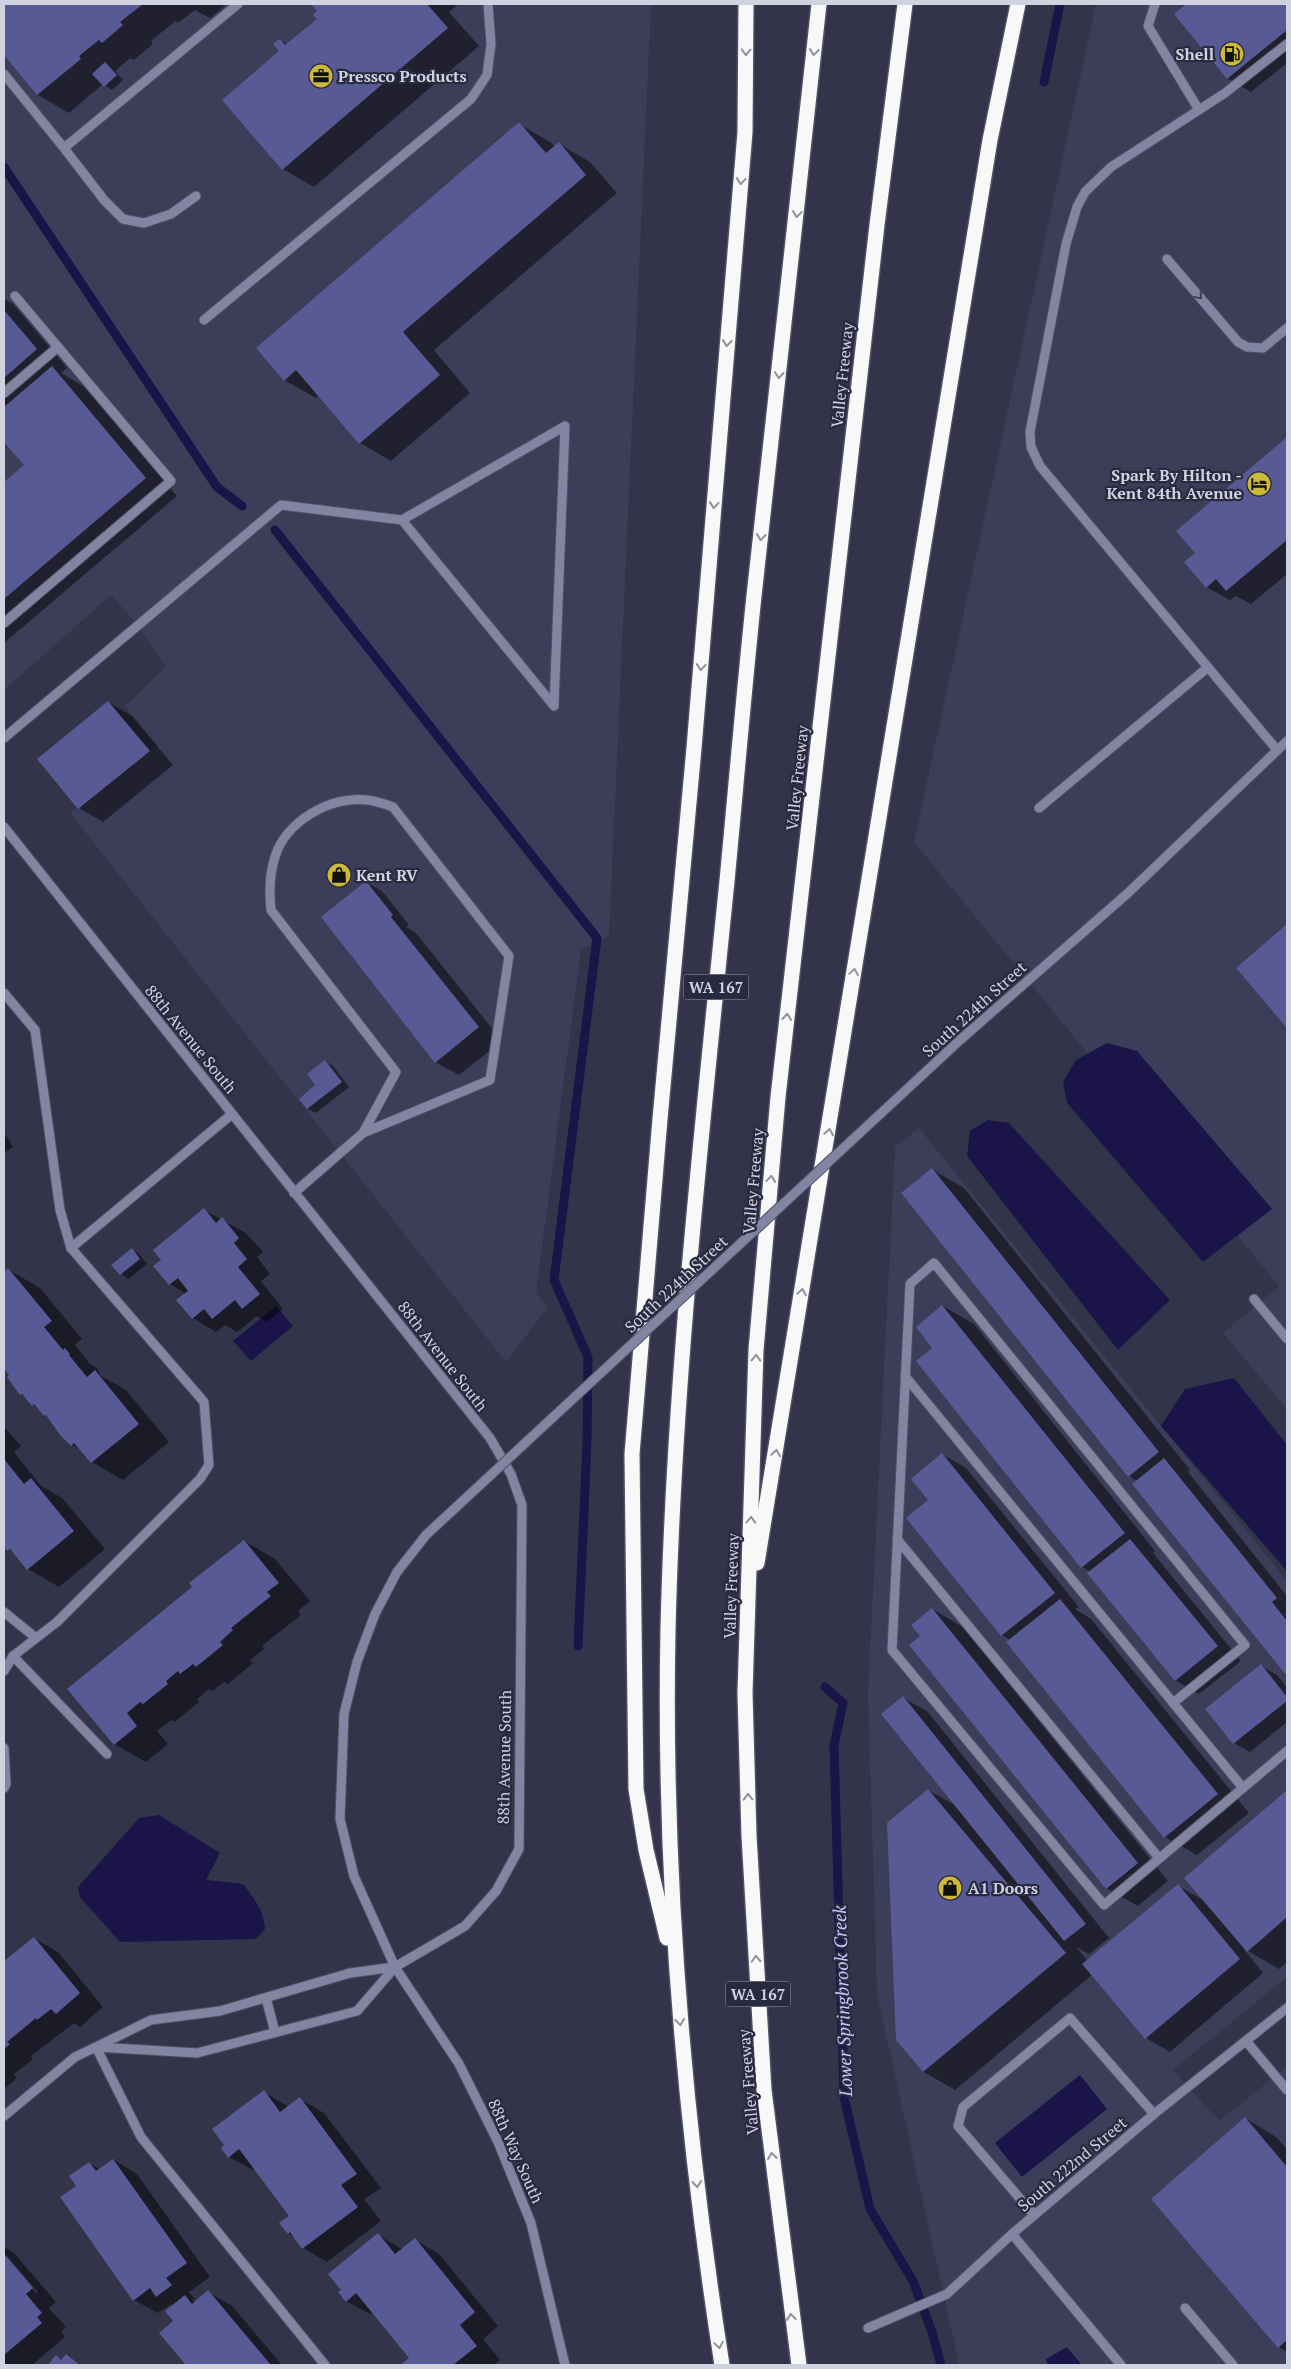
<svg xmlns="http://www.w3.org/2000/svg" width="1291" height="2369" font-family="'PT Serif',serif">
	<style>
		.built { fill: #3c3d59 }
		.water { fill: #1a1449 }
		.shadow { fill: #0007; fill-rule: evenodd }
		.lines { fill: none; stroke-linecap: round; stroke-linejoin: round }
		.stream { stroke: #1a1449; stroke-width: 9 }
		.building { fill: #585a95 }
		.minor-casing { stroke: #4f5065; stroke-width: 11 }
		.highway-casing { stroke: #4f5065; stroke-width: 18 }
		.minor { stroke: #8285a1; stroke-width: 9 }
		.highway { stroke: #f8f8f8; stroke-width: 15 }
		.minor-bridge-casing { stroke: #4f5065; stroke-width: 11; stroke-linecap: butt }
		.minor-bridge { stroke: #8285a1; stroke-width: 9 }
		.oneway { stroke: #90919c }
		.oneway2 { stroke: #3f4158 }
		.labels { text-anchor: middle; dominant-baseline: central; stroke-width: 4.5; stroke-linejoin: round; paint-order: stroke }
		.shield { fill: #292a3f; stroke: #9fa0b0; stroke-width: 1 }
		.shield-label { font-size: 15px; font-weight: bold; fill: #d1d2e0 }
		.poi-label { font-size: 16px; font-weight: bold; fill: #d1d2e0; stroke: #292a3f; text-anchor: start }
		.street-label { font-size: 16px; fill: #d1d2e0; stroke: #292a3f }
		.water-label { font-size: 18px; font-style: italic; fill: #c4c8fd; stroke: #292a3f }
	</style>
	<rect width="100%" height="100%" fill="#33344a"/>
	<g class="built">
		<polygon points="4,4 651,4 609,936 581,950 536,1293 548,1307 506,1362 70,813 157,745 125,706 166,667 138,625 111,595 4,690"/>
		<polygon points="1096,4 1287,4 1287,1409 1223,1333 1279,1286 914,842"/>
		<polygon points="919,1128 1287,1581 1287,1977 1173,2070 1219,2121 1287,2067 1287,2365 959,2365 877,1994 868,1693 895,1147"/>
	</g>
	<g class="water">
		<polygon points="1107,1043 1137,1051 1272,1209 1203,1262 1067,1103 1063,1082 1076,1060"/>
		<polygon points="988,1120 1009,1123 1170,1300 1118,1350 967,1156 970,1131"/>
		<polygon points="276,1306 293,1326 251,1361 233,1341"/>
		<polygon points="1234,1378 1287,1445 1287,1571 1161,1426 1185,1389"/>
		<path d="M159,1815L220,1853L206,1880L243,1884C254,1898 264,1911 265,1929L256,1939L120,1942L80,1897L78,1887L139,1818Z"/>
		<polygon points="1080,2075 1107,2109 1022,2177 995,2143"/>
		<polygon points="1067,2347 1082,2365 1048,2365 1046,2359"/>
	</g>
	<g class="shadow">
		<polygon points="4,4 227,4 210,18 195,10 178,23 175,21 151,41 153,44 134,60 130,58 115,71 123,80 112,90 103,84 69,113 38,95 4,53"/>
		<polygon points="313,4 459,4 449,12 479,46 314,187 283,169 280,40 288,45 318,19 319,11"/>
		<polygon points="1188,4 1287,4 1287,63 1251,92 1227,78 1175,14"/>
		<polygon points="519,124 550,142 555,147 559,144 590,162 617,193 434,350 470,393 391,461 360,443 319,395 316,398 284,380"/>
		<polygon points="4,299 13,304 67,368 61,373 83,386 177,496 4,643 4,484 26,465 4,440"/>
		<polygon points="1287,439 1287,574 1251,604 1236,596 1230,600 1206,587 1196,553 1178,531"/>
		<polygon points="108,702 132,716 173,765 103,822 79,808"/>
		<polygon points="366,882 382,891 409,925 406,927 416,933 502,1041 459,1075 435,1062 349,953"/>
		<polygon points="1287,926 1287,1026 1238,968"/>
		<polygon points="325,1061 333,1066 349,1087 316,1113 308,1109 301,1099 317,1085"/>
		<polygon points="4,1132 13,1147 4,1153"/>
		<polygon points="933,1170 964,1188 1190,1470 1188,1472 1287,1596 1287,1674 1134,1484 1137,1481 1129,1476 902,1194"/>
		<polygon points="204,1210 246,1233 263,1252 257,1257 270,1274 261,1281 283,1309 267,1322 257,1316 237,1332 225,1325 216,1332 193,1318 186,1294 170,1284 155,1266 163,1260"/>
		<polygon points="132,1250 139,1254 147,1264 129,1279 121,1274 113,1265"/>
		<polygon points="9,1270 40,1288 82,1339 75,1345 90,1364 97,1368 101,1376 126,1390 169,1442 123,1480 92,1462 83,1451 72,1445 50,1419 21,1394 9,1377 11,1375 4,1367 4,1274"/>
		<polygon points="943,1306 974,1324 1155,1551 1153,1553 1241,1661 1199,1694 1175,1680 1091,1572 1082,1567 934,1348"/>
		<polygon points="4,1427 21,1446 14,1452 41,1486 62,1498 105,1549 59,1587 28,1569 16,1555 4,1545"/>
		<polygon points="942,1454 966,1468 1079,1607 1075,1609 1091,1619 1249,1813 1197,1855 1165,1837 1011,1640 1002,1635 907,1518 930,1500"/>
		<polygon points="244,1541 275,1559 310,1601 298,1611 301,1615 262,1646 264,1649 250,1660 253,1663 228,1684 224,1682 212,1691 209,1689 197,1699 199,1702 175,1722 171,1720 157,1731 168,1744 146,1762 114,1744 69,1689 194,1587"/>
		<polygon points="932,1609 963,1627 1168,1881 1138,1906 1106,1888 921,1636"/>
		<polygon points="1261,1666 1277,1675 1287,1688 1287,1722 1250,1752 1234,1743"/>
		<polygon points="903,1698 927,1711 1109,1938 1089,1954 1076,1947 1088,1961 1178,1886 1205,1901 1186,1878 1287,1792 1287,1962 1279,1969 1243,1948 1263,1973 1170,2052 1146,2038 1093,1974 955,2090 924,2072 897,2039 928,1790 958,1807"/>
		<polygon points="34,1938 58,1952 103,2007 80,2027 74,2023 31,2056 33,2059 14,2074 17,2078 4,2089 4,1963"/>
		<polygon points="264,2092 289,2107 300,2099 324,2113 381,2188 364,2199 381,2221 327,2262 303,2248 295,2237 288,2233 290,2216 255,2169 253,2170 229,2157"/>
		<polygon points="1245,2118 1276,2137 1287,2149 1287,2352 1279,2347"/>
		<polygon points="114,2160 137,2174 210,2277 189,2292 195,2299 192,2301 196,2303 208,2292 232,2306 282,2365 188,2365 160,2333 175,2321 174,2306 171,2304 158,2313 134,2300 78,2186 89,2163 100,2170"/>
		<polygon points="378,2235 402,2249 415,2240 439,2254 498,2326 483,2339 500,2360 494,2365 402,2365 411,2358 373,2312 370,2314 346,2301"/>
		<path d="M4,2247L14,2253L56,2302L49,2308L66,2327L61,2332L65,2337L32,2365H4ZM4,2256H7L38,2292L36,2293Z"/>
		<polygon points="66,2356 82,2365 49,2365 56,2357 62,2360"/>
	</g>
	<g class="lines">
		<g class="stream">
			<polyline points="1044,82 1060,4"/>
			<polyline points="4,167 217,487 242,506"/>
			<polyline points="275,530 597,938 554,1280 588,1357 587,1442 578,1646"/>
			<polyline points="825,1687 843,1703 834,1745 844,2097 870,2209 913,2281 932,2332 941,2365"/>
		</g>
	</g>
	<g class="building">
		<polygon points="4,4 143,4 120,22 123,25 102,43 99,40 79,56 81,59 37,95 4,55"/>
		<polygon points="311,4 427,4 448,28 282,170 222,100 279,51 273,44 280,39 285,45 317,19 313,15 317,11"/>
		<polygon points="1186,4 1287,4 1287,30 1227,79 1174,14"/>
		<polygon points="105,62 117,75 104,87 92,74"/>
		<polygon points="519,122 546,153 559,142 586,175 403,332 440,375 359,444 296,370 284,381 256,348"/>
		<polygon points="4,310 37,349 4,378"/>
		<polygon points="52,366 146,478 4,599 4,482 24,465 4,442 4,407"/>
		<polygon points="1287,437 1287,540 1226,591 1216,579 1206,588 1184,562 1195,553 1176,531"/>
		<polygon points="108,701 150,751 78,809 37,759"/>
		<polygon points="366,881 393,915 391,917 479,1027 435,1063 321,917"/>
		<polygon points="1287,924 1287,1028 1236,968"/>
		<polygon points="325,1060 342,1082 307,1109 299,1099 315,1085 307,1074"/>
		<polygon points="932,1168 1159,1452 1128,1477 901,1193"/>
		<polygon points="204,1208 216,1223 222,1217 239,1238 234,1243 247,1259 238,1267 260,1294 242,1309 235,1300 212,1319 204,1309 192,1319 176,1300 188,1291 178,1278 169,1285 153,1266 161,1260 153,1250"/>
		<polygon points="132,1248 140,1259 120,1275 111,1265"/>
		<polygon points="8,1268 52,1321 44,1327 63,1350 65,1348 70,1354 69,1355 87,1377 95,1370 139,1424 91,1463 74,1443 71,1446 60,1435 46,1415 44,1416 34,1404 32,1406 22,1394 20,1395 7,1377 9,1375 4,1369 4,1272"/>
		<polygon points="942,1305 1125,1533 1081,1568 916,1361 932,1348 916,1327"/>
		<polygon points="942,1453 1055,1593 1001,1636 906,1518 928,1500 911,1479"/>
		<polygon points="1164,1458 1277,1598 1272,1602 1287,1621 1287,1676 1132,1484"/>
		<polygon points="4,1459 24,1484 31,1478 74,1531 27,1570 10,1549 7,1551 4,1547"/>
		<polygon points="1130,1539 1218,1646 1175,1681 1087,1573"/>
		<polygon points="244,1540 279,1583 267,1592 271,1596 231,1628 233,1630 220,1642 223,1645 196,1667 193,1664 180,1674 178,1671 166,1681 168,1684 143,1704 140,1702 127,1713 137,1726 114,1745 67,1689 192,1587 189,1583"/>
		<polygon points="1060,1599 1218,1794 1164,1838 1006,1642"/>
		<polygon points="932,1608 1138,1863 1106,1889 909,1645 920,1636 911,1625"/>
		<polygon points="1261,1664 1287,1697 1287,1701 1233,1744 1205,1709"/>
		<polygon points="903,1696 1086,1924 1064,1941 881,1714"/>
		<polygon points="928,1789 1066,1953 923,2072 896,2040 887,1823"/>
		<polygon points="1287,1790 1287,1917 1247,1952 1184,1878"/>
		<polygon points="1178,1884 1240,1959 1145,2039 1082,1964"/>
		<polygon points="34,1937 80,1993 56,2014 51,2009 37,2020 36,2018 7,2042 10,2044 4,2049 4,1961"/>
		<polygon points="264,2090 280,2112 300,2097 357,2174 341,2185 358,2207 302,2249 290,2232 288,2234 279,2223 289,2216 239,2149 228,2158 221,2148 224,2145 212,2129"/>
		<polygon points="1245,2117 1287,2167 1287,2340 1278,2348 1151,2199"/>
		<polygon points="113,2159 187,2263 166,2278 172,2285 156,2297 150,2288 133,2301 60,2197 76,2186 69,2176 89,2162 96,2171"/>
		<polygon points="378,2233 395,2254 415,2238 475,2312 460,2325 477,2346 453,2365 400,2365 409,2358 356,2293 346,2302 338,2292 341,2290 328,2274"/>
		<polygon points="4,2254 33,2288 26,2294 42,2313 37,2317 42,2323 4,2355"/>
		<polygon points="208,2290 271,2365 186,2365 159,2333 173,2321 165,2311 185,2295 192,2304"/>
		<polygon points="66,2354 80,2365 48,2365 56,2355 61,2360"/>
	</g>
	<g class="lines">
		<defs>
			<g id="minor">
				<polyline points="1155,4 1148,26 1199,110"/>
				<polyline points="4,74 64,148 238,4"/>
				<polyline points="64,148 104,200 123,219 144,223 171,214 196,196"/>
				<polyline points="1167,259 1238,342 1247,347 1263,348 1287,328"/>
				<polyline points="204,320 471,99 487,75 491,44 488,4"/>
				<polyline points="4,393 58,347"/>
				<polyline points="4,623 171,481 15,296"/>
				<polyline points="4,738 281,505 402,520 565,426 554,706 402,520"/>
				<polyline points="1277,750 1040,466 1031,447 1030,432 1066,244 1077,207 1085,192 1111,167 1225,93 1287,44"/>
				<polyline points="1039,808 1207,668"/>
				<polyline points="4,827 490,1438 511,1474 522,1505 519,1849 496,1891 465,1926 395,1967"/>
				<polyline points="4,993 35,1030 60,1210 71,1248 204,1402 209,1465 200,1479 57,1622 13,1656 4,1671"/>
				<polyline points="960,1040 1128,893 1287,741"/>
				<path d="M294,1193L363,1133L490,1080L509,956L393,807C385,804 376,801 367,800C331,795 285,822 275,857C269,875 269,891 271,910L396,1072L363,1133"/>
				<polyline points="71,1248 232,1114"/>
				<polyline points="1254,1299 1287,1339"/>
				<polyline points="905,1376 1243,1788"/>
				<polyline points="426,1535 397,1572 375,1614 357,1662 344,1714 340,1819 354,1876 395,1967 459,2064 498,2142 531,2223 565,2365"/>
				<polyline points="897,1539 1159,1858"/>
				<polyline points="4,1612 36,1638"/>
				<polyline points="13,1656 107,1754"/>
				<polyline points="1173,1703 1245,1645 934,1263 910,1284 892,1650 1104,1905 1287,1751"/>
				<polyline points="4,1748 6,1784 4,1788"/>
				<polygon points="395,1967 357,2011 197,2053 96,2047 151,2020 220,2011 350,1973"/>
				<polyline points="266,1998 275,2032"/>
				<polyline points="1246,2041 1287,2090"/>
				<polyline points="4,2116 75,2057 96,2047 141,2137 325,2365"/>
				<polyline points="1034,2215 958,2126 963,2107 1070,2018 1154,2114"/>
				<polyline points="1012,2234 1121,2365"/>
				<polyline points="1185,2308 1233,2365"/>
				<polyline points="868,2328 947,2294 1012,2234 1154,2114 1287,2008"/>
			</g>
			<g id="highway">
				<polyline points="757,1563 990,140 1018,4"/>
				<polyline points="667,1938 646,1850 636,1789 632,1454 660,1119 694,748 745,132 746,4"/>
				<path d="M722,2365C684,2122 663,1876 668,1629C674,1379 702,1130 727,881C736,786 744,691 754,596C775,399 798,201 819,4"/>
				<polyline points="799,2365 764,2090 749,1836 745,1693 756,1350 778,1097 877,225 905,4"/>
			</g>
		</defs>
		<use href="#minor" class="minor-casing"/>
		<use href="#highway" class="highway-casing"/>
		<use href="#minor" class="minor"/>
		<use href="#highway" class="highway"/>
		<defs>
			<polyline id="minor-bridge" points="426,1535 960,1040"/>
		</defs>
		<use href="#minor-bridge" class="minor-bridge-casing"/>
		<use href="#minor-bridge" class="minor-bridge"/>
	</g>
	<defs><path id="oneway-chevron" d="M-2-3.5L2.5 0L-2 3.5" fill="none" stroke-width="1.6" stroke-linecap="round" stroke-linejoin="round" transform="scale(1.25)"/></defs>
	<g class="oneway">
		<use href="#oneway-chevron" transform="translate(746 52) rotate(91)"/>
		<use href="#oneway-chevron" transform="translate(814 52) rotate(96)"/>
		<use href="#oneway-chevron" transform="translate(741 181) rotate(95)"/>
		<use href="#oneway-chevron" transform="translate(797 214) rotate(96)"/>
		<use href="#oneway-chevron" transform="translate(727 343) rotate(95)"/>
		<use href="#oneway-chevron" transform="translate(779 375) rotate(96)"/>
		<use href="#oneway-chevron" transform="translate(714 505) rotate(95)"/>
		<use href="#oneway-chevron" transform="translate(761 537) rotate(96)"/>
		<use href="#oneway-chevron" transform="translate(701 667) rotate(95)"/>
		<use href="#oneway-chevron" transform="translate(854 972) rotate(-82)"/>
		<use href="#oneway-chevron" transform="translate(787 1017) rotate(-84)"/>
		<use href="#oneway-chevron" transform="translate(829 1132) rotate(-81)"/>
		<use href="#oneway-chevron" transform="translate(771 1179) rotate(-85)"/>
		<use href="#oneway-chevron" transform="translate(802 1292) rotate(-81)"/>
		<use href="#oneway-chevron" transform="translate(756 1358) rotate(-88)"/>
		<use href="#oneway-chevron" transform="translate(776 1453) rotate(-81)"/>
		<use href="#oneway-chevron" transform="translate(751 1520) rotate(-88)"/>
		<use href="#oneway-chevron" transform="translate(748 1797) rotate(-92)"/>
		<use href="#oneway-chevron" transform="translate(756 1959) rotate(-93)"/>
		<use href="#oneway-chevron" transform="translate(680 2022) rotate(84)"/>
		<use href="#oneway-chevron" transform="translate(772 2156) rotate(-97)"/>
		<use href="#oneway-chevron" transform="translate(697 2184) rotate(84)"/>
		<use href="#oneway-chevron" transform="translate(791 2317) rotate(-97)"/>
		<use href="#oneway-chevron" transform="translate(719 2345) rotate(81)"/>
	</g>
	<use class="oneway2" href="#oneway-chevron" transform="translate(1199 296) rotate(49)"/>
	<defs>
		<symbol id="fuel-disc" viewBox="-11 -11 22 22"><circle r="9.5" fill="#cbb939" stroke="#292a3f"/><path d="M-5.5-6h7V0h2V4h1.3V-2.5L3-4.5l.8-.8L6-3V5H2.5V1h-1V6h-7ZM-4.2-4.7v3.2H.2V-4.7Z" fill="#111"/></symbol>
		<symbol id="office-disc" viewBox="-11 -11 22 22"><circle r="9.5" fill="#cbb939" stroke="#292a3f"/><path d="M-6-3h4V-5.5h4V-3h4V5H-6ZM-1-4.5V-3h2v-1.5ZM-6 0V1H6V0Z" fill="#111"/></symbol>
		<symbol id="hotel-disc" viewBox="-11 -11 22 22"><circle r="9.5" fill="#cbb939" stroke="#292a3f"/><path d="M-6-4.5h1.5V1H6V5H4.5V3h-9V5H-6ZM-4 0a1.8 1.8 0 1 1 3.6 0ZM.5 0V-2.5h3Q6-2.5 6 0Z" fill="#111"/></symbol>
		<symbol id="shop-disc" viewBox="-11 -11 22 22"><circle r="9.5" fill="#cbb939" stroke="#292a3f"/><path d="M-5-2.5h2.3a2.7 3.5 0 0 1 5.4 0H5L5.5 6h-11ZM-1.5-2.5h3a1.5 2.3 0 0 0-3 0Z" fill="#111"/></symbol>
	</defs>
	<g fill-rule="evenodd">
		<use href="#fuel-disc" x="1218" y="40" width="28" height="28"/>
		<use href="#office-disc" x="307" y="62" width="28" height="28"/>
		<use href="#hotel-disc" x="1245" y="470" width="28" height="28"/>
		<use href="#shop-disc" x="325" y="861" width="28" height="28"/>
		<use href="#shop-disc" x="936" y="1874" width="28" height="28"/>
	</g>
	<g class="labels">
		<g class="shield">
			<rect x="683.5" y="974.5" width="65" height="25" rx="4"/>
			<rect x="725.5" y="1981.5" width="65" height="25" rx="4"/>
		</g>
		<g class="shield-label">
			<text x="716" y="987">WA 167</text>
			<text x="758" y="1994">WA 167</text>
		</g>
		<g class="poi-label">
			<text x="1214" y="54" text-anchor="end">Shell</text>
			<text x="338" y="76">Pressco Products</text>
			<text x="1242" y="475" text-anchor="end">Spark By Hilton -<tspan x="1242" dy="18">Kent 84th Avenue</tspan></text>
			<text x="356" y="875">Kent RV</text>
			<text x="968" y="1888">A1 Doors</text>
		</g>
		<g class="street-label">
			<text transform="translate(842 375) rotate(-84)">Valley Freeway</text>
			<text transform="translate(797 778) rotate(-84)">Valley Freeway</text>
			<text transform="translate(974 1009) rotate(-42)">South 224th Street</text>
			<text transform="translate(191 1039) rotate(51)">88th Avenue South</text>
			<text transform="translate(753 1181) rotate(-85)">Valley Freeway</text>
			<text transform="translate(676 1284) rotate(-43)">South 224th Street</text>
			<text transform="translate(443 1356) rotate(52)">88th Avenue South</text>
			<text transform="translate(731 1586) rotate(-88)">Valley Freeway</text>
			<text transform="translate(504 1757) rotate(-89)">88th Avenue South</text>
			<text transform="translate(748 2082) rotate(-95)">Valley Freeway</text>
			<text transform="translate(516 2151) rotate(66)">88th Way South</text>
			<text transform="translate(1072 2164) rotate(-40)">South 222nd Street</text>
		</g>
		<g class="water-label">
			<text transform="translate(842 2001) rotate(-92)">Lower Springbrook Creek</text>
		</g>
	</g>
	<rect width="1291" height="2369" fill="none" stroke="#d1d2e0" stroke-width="10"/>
</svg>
